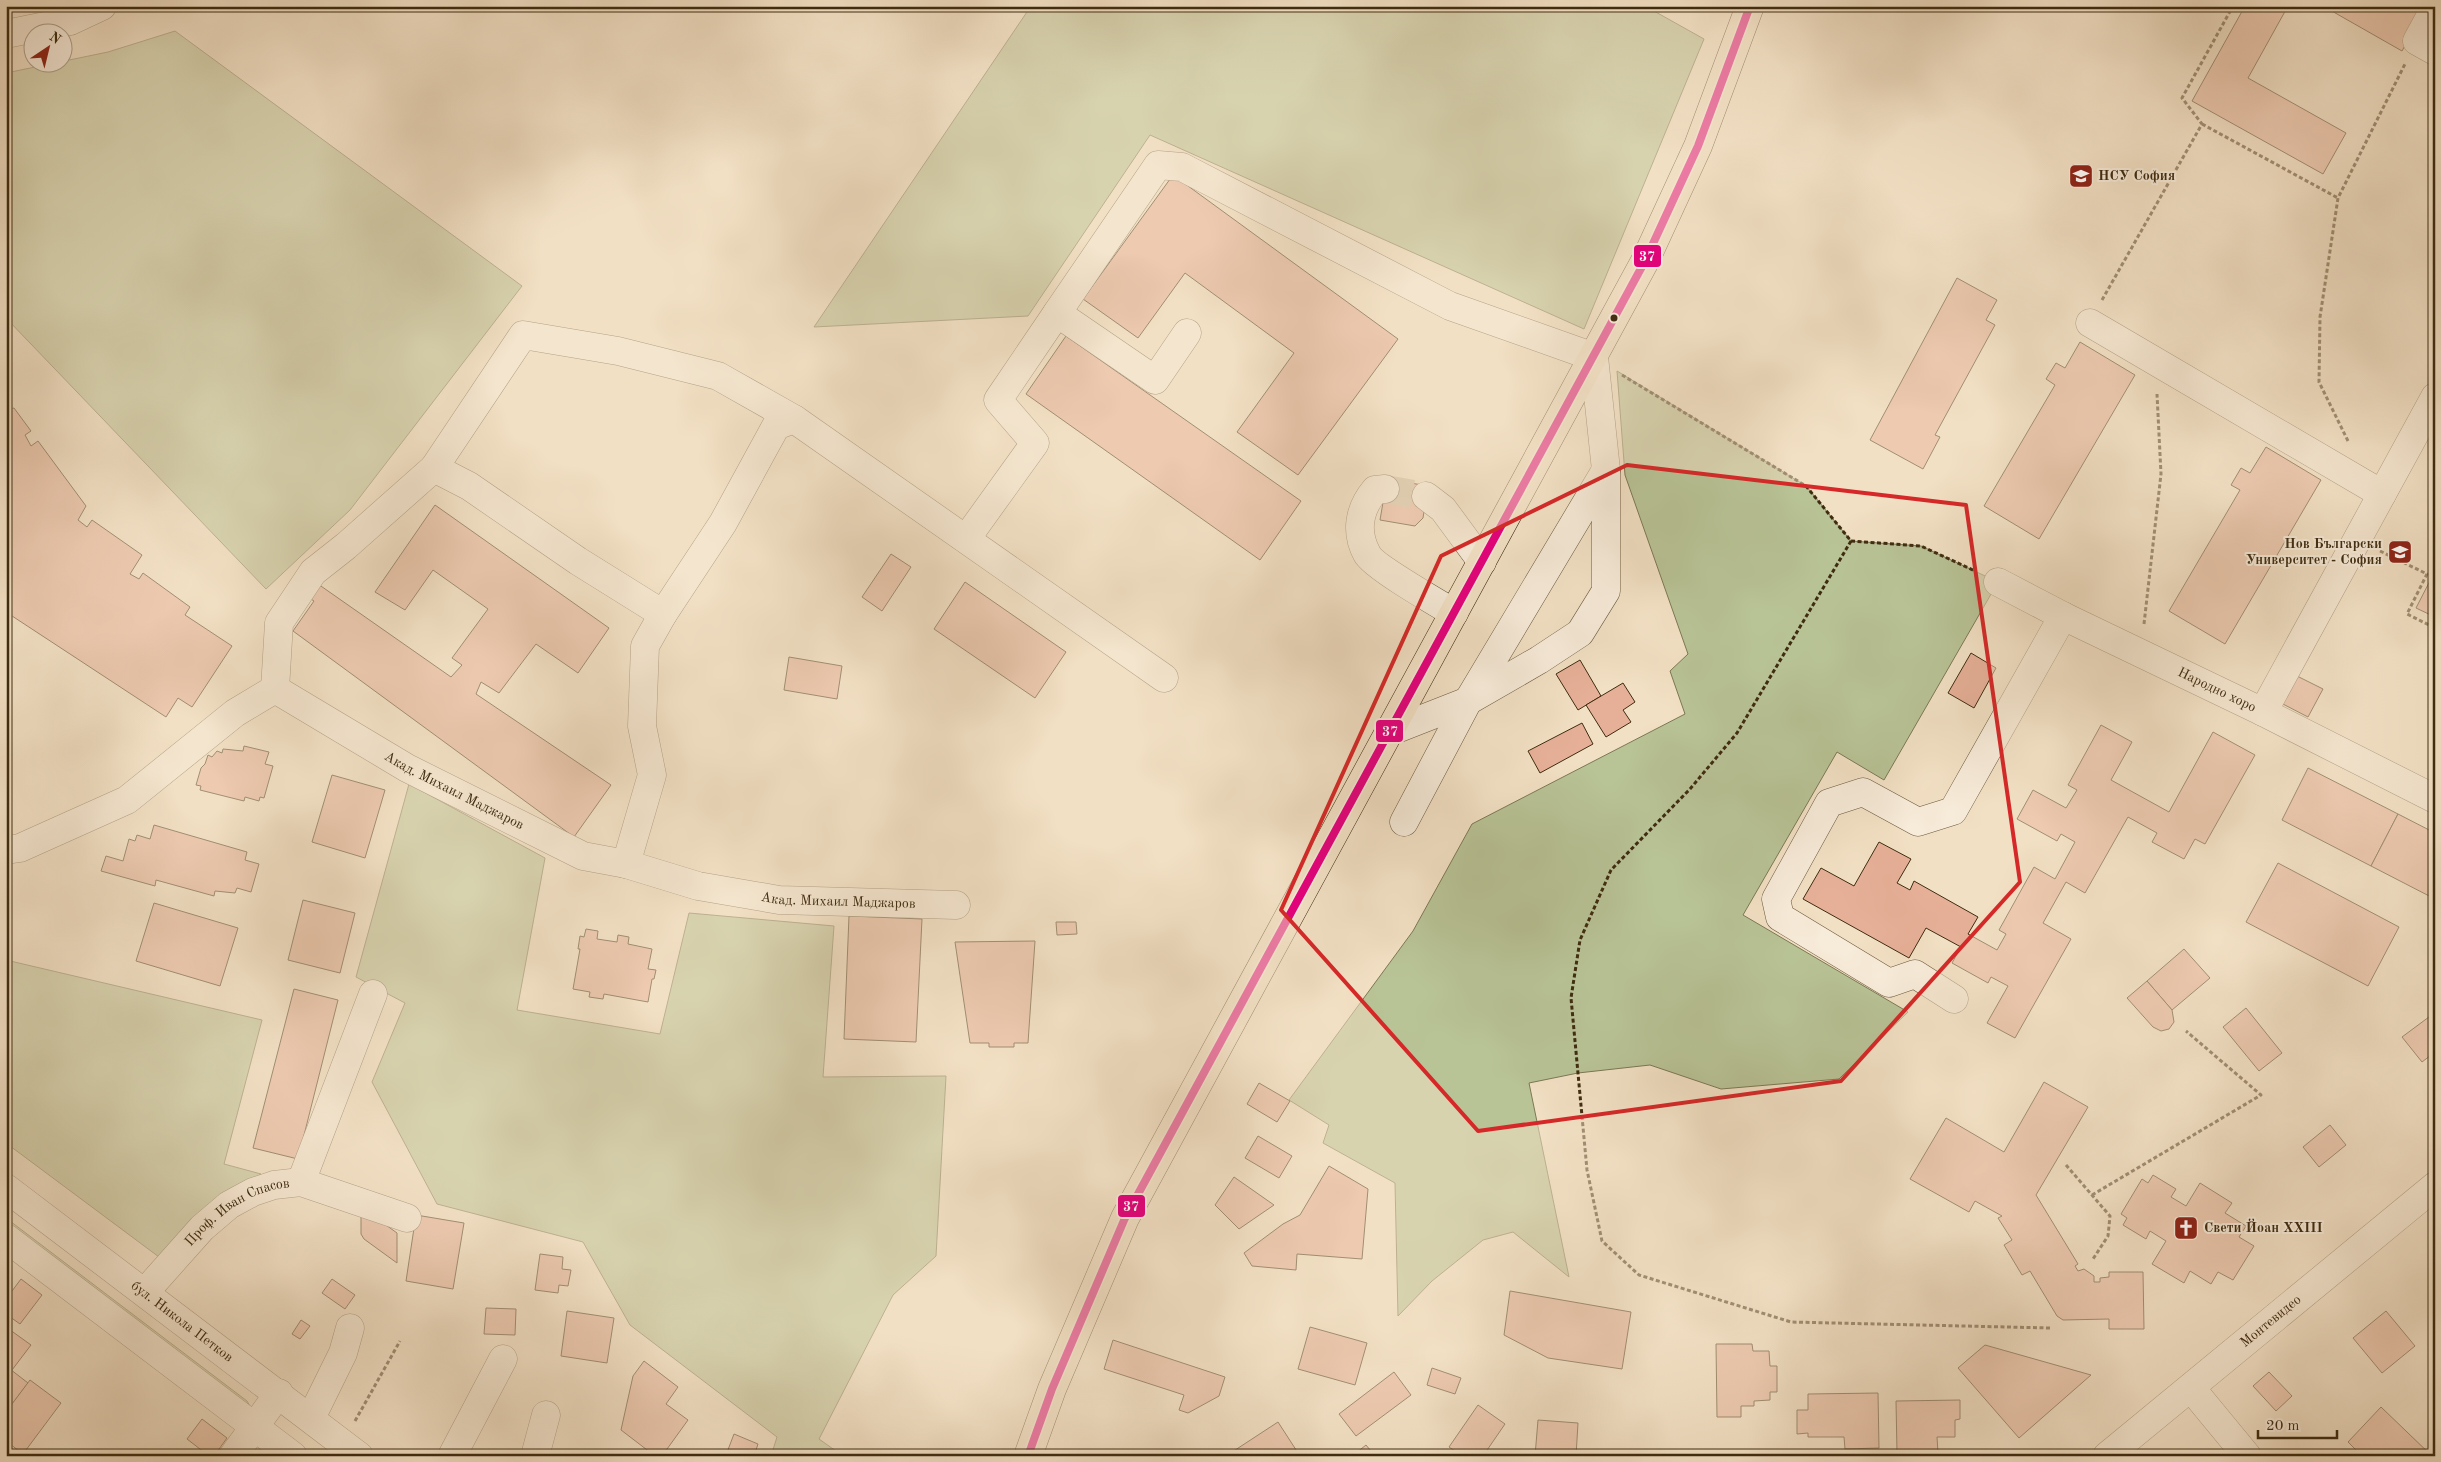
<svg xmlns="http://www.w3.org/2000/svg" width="2441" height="1462" font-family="'Old Standard TT',serif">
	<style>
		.green { fill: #b8c396; stroke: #7c7853 }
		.building { fill: #e6b098; stroke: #3f2c10 }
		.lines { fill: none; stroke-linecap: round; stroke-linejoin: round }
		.minor-tunnel { stroke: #cebca0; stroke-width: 28; stroke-dasharray: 28 14; stroke-linecap: butt }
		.minor-casing { stroke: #6c593d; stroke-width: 29 }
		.highway-casing { stroke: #3f2c10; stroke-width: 29 }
		.path { stroke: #3f2c10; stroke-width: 3; stroke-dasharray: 4 2.5; stroke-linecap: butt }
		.minor { stroke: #f7ebd9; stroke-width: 28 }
		.highway { stroke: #f2e0c4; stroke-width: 28 }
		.bus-1-casing { stroke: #f7ebd9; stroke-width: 11 }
		.bus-1 { stroke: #e5007d; stroke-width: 8 }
		.marked { fill: none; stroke: #d62828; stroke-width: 4; stroke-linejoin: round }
		.bus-dot { fill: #3f2c10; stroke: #f7ebd9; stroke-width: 2 }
		.labels { text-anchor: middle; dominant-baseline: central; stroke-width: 4; stroke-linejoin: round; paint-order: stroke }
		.poi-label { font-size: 14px; font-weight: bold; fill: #3f2c10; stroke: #f7ebd9; text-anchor: start }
		.street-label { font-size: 14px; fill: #3f2c10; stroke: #f7ebd9 }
		.line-badge { stroke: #f7ebd9; stroke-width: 2 }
		.badge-label { font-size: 14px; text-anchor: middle; font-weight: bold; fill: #fff }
	</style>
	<rect width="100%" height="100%" fill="#f2e0c4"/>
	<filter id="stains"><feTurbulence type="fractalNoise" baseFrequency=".004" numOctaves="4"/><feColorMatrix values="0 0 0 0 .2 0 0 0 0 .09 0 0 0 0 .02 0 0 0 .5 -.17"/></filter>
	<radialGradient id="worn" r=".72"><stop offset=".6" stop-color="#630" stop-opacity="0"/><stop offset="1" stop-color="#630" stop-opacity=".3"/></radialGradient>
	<g class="green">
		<polygon points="1031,6 1645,6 1704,39 1584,329 1150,135 1028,316 814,327"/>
		<polygon points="175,31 522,286 350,510 266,589 6,318 6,73 108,52"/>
		<polygon points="1617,371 1806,486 1851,541 1921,546 1998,582 1884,780 1837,752 1743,915 1908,1012 1839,1079 1721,1089 1650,1065 1578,1073 1529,1083 1569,1277 1513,1232 1483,1240 1432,1281 1398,1316 1395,1183 1323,1143 1329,1125 1289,1100 1413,931 1472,824 1685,714 1670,671 1688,654 1625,475"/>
		<polygon points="409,784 545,858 517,1010 660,1034 689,913 834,926 823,1077 946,1076 936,1256 893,1295 819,1439 843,1456 771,1456 777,1437 630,1325 583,1242 437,1204 372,1082 405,1003 356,977"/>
		<polygon points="6,960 262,1020 224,1164 261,1174 211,1205 159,1257 6,1143"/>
		<polygon points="6,1218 247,1401 251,1408 6,1234"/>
	</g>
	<g class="building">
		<polygon points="2245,6 2288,6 2248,78 2346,133 2323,174 2192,101"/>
		<polygon points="2323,6 2427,6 2402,51"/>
		<polygon points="1173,175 1398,339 1298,475 1237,432 1294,353 1185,273 1138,338 1083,299"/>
		<polygon points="1957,278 1997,300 1986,320 1995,325 1935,435 1940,437 1923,469 1870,440"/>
		<polygon points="1066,336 1301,501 1260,560 1026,394"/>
		<polygon points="2080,342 2135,375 2039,539 1984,506 2055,385 2046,379 2056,363 2065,368"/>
		<polygon points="14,408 31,431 25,435 31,446 38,441 86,506 78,520 87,527 92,520 142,555 130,574 139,579 143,573 190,607 185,615 232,646 192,707 178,698 166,717 6,612 6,410"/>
		<polygon points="2266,447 2321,480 2225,644 2169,611 2240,490 2231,485 2241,468 2250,473"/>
		<polygon points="1387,479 1428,486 1423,518 1415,526 1380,520"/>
		<polygon points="435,505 609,628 578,673 536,644 499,693 481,682 476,694 611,785 574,837 293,631 314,601 309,598 318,584 451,677 462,665 452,658 488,609 433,570 405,610 375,592"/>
		<polygon points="891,554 911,567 882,611 862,597"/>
		<polygon points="2435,571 2435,617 2416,608"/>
		<polygon points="965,582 1066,652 1035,698 934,629"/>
		<polygon points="1971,653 1996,668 1974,708 1948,693"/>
		<polygon points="789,657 842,666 837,699 784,690"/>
		<polygon points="1580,660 1601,696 1578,710 1556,674"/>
		<polygon points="2295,675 2323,689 2308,717 2281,703"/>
		<polygon points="1623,683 1635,702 1623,710 1631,722 1606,737 1586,705"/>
		<polygon points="1582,723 1593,744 1540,773 1528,751"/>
		<polygon points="2101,725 2132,742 2111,780 2169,812 2213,732 2255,755 2205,844 2195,839 2184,859 2152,842 2157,833 2128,817 2085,893 2066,882 2043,923 2071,939 2015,1038 1987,1023 2008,986 1991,977 1988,983 1952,963 1961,947 1926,928 1909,958 1803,899 1821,868 1854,886 1879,842 1911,859 1897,883 1910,890 1914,881 1978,917 1968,934 1997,950 2006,934 1999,930 2034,867 2055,879 2075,842 2061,834 2057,841 2017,819 2033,790 2066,808 2077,790 2068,785"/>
		<polygon points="244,746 269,752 265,764 273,766 264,798 260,797 259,801 245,797 244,801 200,790 201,786 196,785 201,768 205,764 208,755 212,757 217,751 222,753 223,749 243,751"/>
		<polygon points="2308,768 2398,814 2371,866 2282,820"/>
		<polygon points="332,775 385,790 365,858 312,842"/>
		<polygon points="2398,814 2435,833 2435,899 2371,866"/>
		<polygon points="154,825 247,852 245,860 259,864 251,892 237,888 235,893 215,891 214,896 156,880 155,886 101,871 106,856 123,861 129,839 135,841 137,835 150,839"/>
		<polygon points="2278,863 2399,927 2368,986 2246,922"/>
		<polygon points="303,900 355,913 340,973 288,960"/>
		<polygon points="154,903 238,928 220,986 136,961"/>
		<polygon points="849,916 922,919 916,1042 844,1039"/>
		<polygon points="1056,922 1076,922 1077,934 1057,935"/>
		<polygon points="586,929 598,931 597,939 617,942 618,935 629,937 628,944 652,949 648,969 656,970 654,979 652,979 648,1002 604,994 603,999 589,997 590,992 573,989 580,949 578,949 580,936 584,937"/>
		<polygon points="1035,941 1028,1043 1014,1043 1014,1047 989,1047 989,1043 970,1043 955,942"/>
		<polygon points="2184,949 2210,978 2172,1010 2147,981"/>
		<polygon points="2147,981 2172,1010 2174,1022 2169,1029 2161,1031 2153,1027 2127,998"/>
		<polygon points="294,989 338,1000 298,1159 253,1148"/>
		<polygon points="2246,1008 2282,1053 2259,1071 2223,1027"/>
		<polygon points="2433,1014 2435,1016 2435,1052 2422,1062 2402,1037"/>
		<polygon points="2044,1082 2088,1107 2036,1195 2078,1264 2075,1266 2078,1271 2084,1269 2094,1276 2094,1282 2100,1282 2100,1278 2109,1277 2109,1272 2143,1272 2144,1329 2109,1329 2109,1319 2063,1320 2057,1316 2030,1271 2022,1275 2004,1245 2012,1240 1998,1218 2002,1216 1975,1201 1969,1212 1910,1179 1946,1118 2004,1152"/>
		<polygon points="1259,1083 1290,1101 1277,1122 1247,1104"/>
		<polygon points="2330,1125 2346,1145 2319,1167 2303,1147"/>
		<polygon points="1258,1136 1292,1156 1279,1178 1245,1158"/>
		<polygon points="1329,1166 1368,1189 1362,1259 1297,1254 1296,1270 1252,1266 1244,1253 1283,1224 1300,1215"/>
		<polygon points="2153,1175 2176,1189 2171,1197 2186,1206 2200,1183 2232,1203 2225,1213 2246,1226 2239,1237 2254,1246 2233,1280 2218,1272 2211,1284 2190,1271 2184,1283 2152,1264 2166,1241 2150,1231 2146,1239 2123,1225 2127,1218 2121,1214 2142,1179 2148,1183"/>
		<polygon points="1234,1177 1274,1205 1239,1229 1215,1205"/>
		<polygon points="361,1207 397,1233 397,1263 364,1239 361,1234"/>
		<polygon points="416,1215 464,1223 453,1289 406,1281"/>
		<polygon points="540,1254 563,1257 562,1269 571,1270 568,1286 559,1285 558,1293 535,1290"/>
		<polygon points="21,1279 42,1295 20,1324 6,1314 6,1299"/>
		<polygon points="332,1279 355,1295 345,1309 322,1293"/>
		<polygon points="1510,1291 1631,1312 1622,1369 1548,1358 1504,1335"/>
		<polygon points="486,1308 516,1309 515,1335 484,1334"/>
		<polygon points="567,1311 614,1318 607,1363 561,1356"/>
		<polygon points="2386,1311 2415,1346 2382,1373 2353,1338"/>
		<polygon points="301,1320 310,1326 300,1339 292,1334"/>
		<polygon points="6,1327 31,1345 12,1370 6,1366"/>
		<polygon points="1310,1327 1367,1343 1355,1385 1298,1369"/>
		<polygon points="1113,1340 1225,1377 1219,1396 1188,1413 1179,1410 1184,1395 1104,1369"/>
		<polygon points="1716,1344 1752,1344 1753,1351 1769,1351 1770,1366 1777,1366 1777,1392 1770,1392 1770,1400 1754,1401 1754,1406 1741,1406 1741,1417 1717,1417"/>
		<polygon points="1985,1345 2091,1375 2019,1438 1958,1368"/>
		<polygon points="644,1361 678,1387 666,1404 688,1420 662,1456 655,1456 621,1430 633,1376"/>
		<polygon points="6,1366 28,1383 9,1408 6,1406"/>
		<polygon points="1432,1368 1461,1378 1455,1394 1427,1385"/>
		<polygon points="1394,1372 1411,1395 1356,1436 1339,1414"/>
		<polygon points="2269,1372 2292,1396 2276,1411 2253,1386"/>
		<polygon points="30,1380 61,1403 23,1454 6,1441 6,1412"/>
		<polygon points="1878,1393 1879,1448 1845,1449 1844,1437 1808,1437 1808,1433 1797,1434 1797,1410 1808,1410 1808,1394"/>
		<polygon points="1960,1400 1960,1419 1955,1420 1955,1437 1937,1437 1938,1453 1897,1453 1896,1401"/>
		<polygon points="1478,1405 1505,1424 1483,1456 1462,1456 1449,1447"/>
		<polygon points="2381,1407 2432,1456 2362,1456 2348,1442"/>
		<polygon points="202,1419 227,1438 214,1456 209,1456 187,1439"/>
		<polygon points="1538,1420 1578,1423 1576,1456 1535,1456"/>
		<polygon points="1278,1422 1300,1456 1226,1456"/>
		<polygon points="734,1434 758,1444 754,1456 726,1455"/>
		<polygon points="1366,1445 1375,1456 1358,1456 1356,1453"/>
	</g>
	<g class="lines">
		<polyline class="minor-tunnel" points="1385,489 1426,496"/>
		<defs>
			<g id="minor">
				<polyline points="2435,8 2417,41 2435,51"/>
				<polyline points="6,34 70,21 102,6"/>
				<polyline points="2090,323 2382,494"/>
				<polyline points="1187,333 1155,380 1057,313 1158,165 1182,167 1450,306 1594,357 1606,470 1606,591 1580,633 1539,660 1468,701 1389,732"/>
				<polyline points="434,468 523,335 618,351 718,376 794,419"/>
				<path d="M1385,489L1375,490C1359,509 1355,532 1367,554C1373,566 1439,604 1454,613"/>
				<polyline points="1426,496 1443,509 1482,562"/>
				<polyline points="966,539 1035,443 998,400 1057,313"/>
				<path id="s1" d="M1998,582L2063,616L2263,712L2435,799"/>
				<path id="s2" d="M275,689L407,768L583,856L626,864L698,886L779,900L956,905"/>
				<polyline points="275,689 279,623 313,572 346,546 434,468 469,486 578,561 663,614"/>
				<polyline points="2263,712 2435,397"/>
				<polyline points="1404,822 1468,701 1606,470"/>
				<polyline points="6,850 20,848 127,800 235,713 275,689"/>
				<polyline points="626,864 652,775 642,726 645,646 663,614 723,523 776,426 794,419 1164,678"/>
				<polyline points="1954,999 1915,974 1889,983 1780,917 1776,899 1829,803 1863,792 1918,822 1953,811 2063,616"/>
				<polyline points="301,1182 373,994"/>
				<path id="s3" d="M6,1188L359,1456"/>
				<polyline points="6,1238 293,1456"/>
				<path id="s4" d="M145,1292L202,1228L229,1205L253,1192L274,1185L301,1182L407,1218"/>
				<polyline points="2191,1388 2247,1456"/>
				<polyline points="311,1418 343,1353 350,1328"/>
				<polyline points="233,1456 279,1393"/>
				<polyline points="452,1456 503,1359"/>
				<polyline points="535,1456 546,1415"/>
				<path id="s5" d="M2107,1456L2435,1186"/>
			</g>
			<polyline id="highway" points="1028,1456 1052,1389 1125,1218 1645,261 1698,146 1750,6"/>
		</defs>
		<use href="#minor" class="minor-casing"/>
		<use href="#highway" class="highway-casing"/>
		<g class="path">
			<polyline points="2202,124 2338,198"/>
			<polyline points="2102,300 2202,124 2182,98 2233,6"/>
			<polyline points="1622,375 1806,486 1851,541 1921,546 1975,571"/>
			<polyline points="2348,441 2319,382 2320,317 2338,198 2405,64"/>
			<polyline points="1851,541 1737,733 1690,789 1611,870 1580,940 1571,998 1587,1170 1602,1241 1639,1275 1791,1322 2050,1328"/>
			<polyline points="2380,551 2427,574 2407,614 2435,628"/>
			<polyline points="2144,624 2161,474 2157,394"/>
			<polyline points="2066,1165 2110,1216 2108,1236 2093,1259"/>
			<polyline points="2092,1195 2261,1095 2186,1031"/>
			<polyline points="355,1421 400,1341"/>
		</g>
		<use href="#minor" class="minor"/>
		<use href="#highway" class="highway"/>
		<defs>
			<polyline id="bus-1" points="1028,1456 1052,1389 1125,1218 1645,261 1698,146 1750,6"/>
		</defs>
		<use href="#bus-1" class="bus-1-casing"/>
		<use href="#bus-1" class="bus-1"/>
	</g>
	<path d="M0 0H2441V1462H0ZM1627,465L1966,505L2020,882L1841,1081L1478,1131L1281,910L1441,556Z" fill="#f2e0c4" fill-opacity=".55" fill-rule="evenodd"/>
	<path class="marked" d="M1627,465L1966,505L2020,882L1841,1081L1478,1131L1281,910L1441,556Z"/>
	<defs>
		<symbol id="school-square" viewBox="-11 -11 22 22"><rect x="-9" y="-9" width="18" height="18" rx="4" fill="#8f2418" stroke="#f7ebd9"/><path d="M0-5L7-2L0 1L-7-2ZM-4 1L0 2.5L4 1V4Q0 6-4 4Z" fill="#fff"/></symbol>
		<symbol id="university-square" viewBox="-11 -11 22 22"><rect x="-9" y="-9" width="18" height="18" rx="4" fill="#8f2418" stroke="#f7ebd9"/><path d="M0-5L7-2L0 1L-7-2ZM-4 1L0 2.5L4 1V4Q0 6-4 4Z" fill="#fff"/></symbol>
		<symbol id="church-square" viewBox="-11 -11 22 22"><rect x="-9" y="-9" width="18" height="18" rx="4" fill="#8f2418" stroke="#f7ebd9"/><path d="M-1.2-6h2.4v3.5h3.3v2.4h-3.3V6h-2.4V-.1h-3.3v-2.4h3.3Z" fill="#fff"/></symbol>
	</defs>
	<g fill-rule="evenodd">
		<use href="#school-square" x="2067" y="162" width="28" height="28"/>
		<use href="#university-square" x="2386" y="538" width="28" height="28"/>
		<use href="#church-square" x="2172" y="1214" width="28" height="28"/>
	</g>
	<circle class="bus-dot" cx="1614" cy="318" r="4.5"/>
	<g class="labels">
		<g class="poi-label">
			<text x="2098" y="176">НСУ София</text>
			<text x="2382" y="544" text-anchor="end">Нов Български<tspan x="2382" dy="16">Университет - София</tspan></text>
			<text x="2204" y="1228">Свети Йоан XXIII</text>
		</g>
		<g class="street-label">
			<text stroke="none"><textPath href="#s1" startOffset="244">Народно хоро</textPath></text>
			<text stroke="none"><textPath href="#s2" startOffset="206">Акад. Михаил Маджаров</textPath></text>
			<text stroke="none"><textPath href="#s2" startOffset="611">Акад. Михаил Маджаров</textPath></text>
			<text stroke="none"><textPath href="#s4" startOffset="125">Проф. Иван Спасов</textPath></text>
			<text stroke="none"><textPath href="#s3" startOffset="221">бул. Никола Петков</textPath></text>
			<text stroke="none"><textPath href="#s5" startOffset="212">Монтевидео</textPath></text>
		</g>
	</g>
	<g class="line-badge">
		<rect x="1633" y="244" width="29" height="24" rx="5" fill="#e5007d"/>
		<rect x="1375" y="719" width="29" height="24" rx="5" fill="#e5007d"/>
		<rect x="1117" y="1194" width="29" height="24" rx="5" fill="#e5007d"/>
	</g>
	<g class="badge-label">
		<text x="1647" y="261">37</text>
		<text x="1390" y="736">37</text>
		<text x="1131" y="1211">37</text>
	</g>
	<rect width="2441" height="1462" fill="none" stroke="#f2e0c4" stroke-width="25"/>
	<rect x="8" y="8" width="2426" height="1447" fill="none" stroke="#3f2c10" stroke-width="2.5"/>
	<rect x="12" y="12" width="2416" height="1437" fill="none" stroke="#3f2c10"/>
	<g transform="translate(48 48) rotate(35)"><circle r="24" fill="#f7ebd9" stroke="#ad9f89"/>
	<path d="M0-4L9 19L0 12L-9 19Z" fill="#8f2418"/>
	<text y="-8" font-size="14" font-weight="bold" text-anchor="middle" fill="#3f2c10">N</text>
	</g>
	<path d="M2258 1430v8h79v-8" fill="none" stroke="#3f2c10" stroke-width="2.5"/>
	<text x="2266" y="1430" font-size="15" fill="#3f2c10" stroke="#f7ebd9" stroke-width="4" paint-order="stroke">20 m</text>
	<rect width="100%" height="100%" filter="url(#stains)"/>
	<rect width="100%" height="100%" fill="url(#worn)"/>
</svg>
